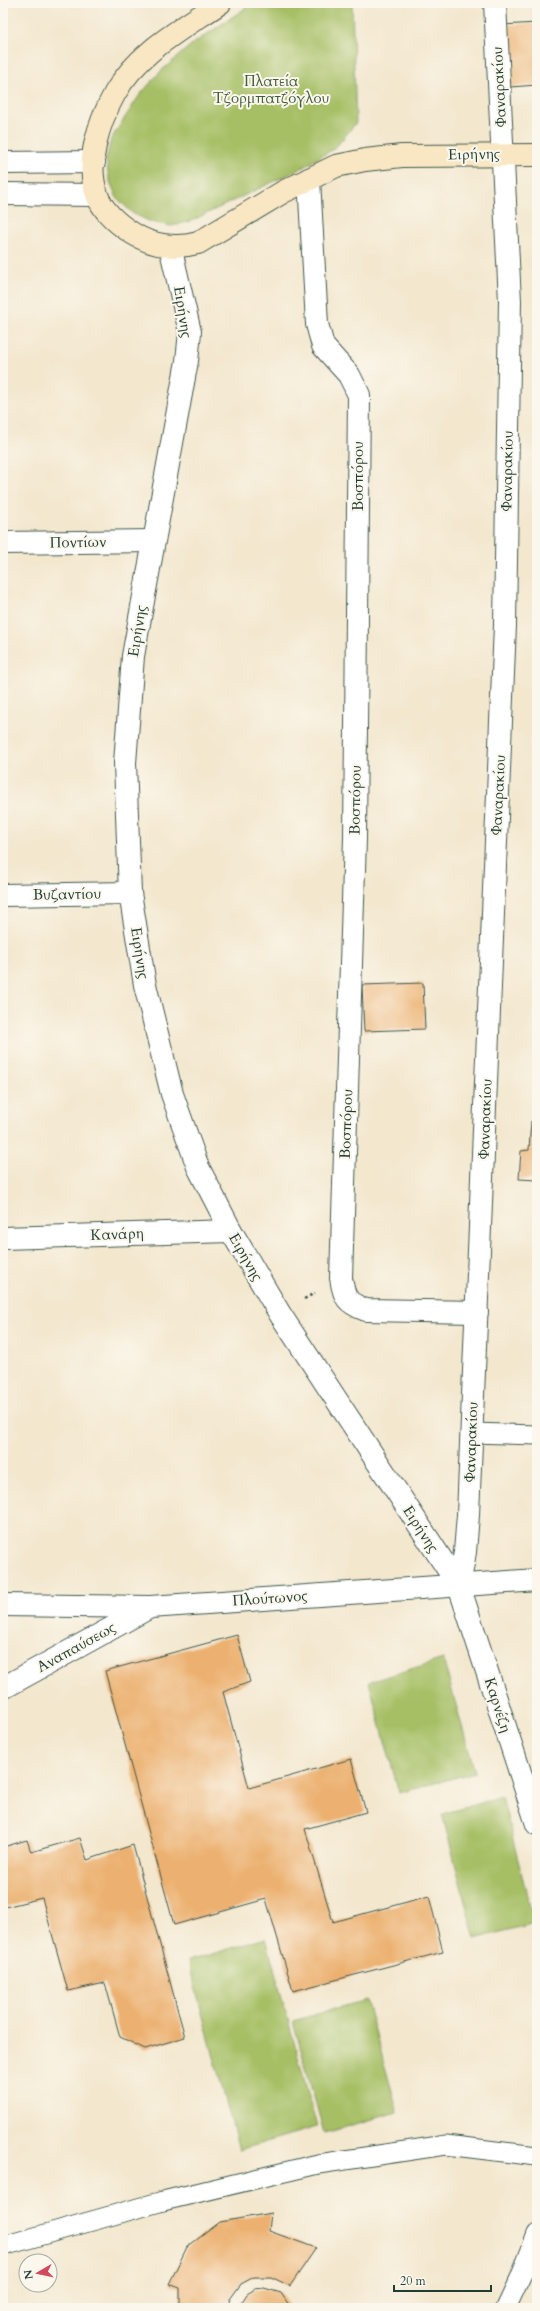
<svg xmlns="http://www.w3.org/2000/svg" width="540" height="2311" font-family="Cardo,serif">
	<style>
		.green { fill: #a6bf65; stroke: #627e4c }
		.building { fill: #ecb171 }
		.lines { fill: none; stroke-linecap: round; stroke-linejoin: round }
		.service-casing { stroke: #3f564b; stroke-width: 21 }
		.minor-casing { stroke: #3f564b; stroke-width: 24 }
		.tertiary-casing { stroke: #3f564b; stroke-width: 24 }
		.secondary-casing { stroke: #3f564b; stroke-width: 24 }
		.path { stroke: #3f564b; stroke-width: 2.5; stroke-dasharray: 3 3; stroke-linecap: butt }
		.service { stroke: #fff; stroke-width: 19 }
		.minor { stroke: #fff; stroke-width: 22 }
		.tertiary { stroke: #fff; stroke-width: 22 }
		.secondary { stroke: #f9e7c3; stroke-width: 22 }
		.labels { text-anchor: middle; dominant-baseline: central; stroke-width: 4; stroke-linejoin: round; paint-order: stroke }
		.park-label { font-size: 15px; fill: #415e40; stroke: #fbf7ec }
		.street-label { font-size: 15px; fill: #1f3d34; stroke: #fbf7ec }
	</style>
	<rect width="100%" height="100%" fill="#fbf7ec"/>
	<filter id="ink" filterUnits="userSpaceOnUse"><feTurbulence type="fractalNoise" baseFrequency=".025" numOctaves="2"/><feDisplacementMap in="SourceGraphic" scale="8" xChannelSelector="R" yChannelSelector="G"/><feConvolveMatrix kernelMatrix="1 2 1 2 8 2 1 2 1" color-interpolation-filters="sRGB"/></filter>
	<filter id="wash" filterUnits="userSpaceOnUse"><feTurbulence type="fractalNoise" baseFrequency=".012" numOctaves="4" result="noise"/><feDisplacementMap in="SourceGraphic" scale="16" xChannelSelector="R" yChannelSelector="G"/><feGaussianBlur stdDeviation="0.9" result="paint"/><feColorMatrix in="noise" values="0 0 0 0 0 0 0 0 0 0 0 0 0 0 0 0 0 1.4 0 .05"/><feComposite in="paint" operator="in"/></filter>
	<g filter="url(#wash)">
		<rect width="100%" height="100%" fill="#f3e7ce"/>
		<g class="green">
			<polygon points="253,3 352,3 356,123 335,148 300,169 191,221 171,226 151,222 132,213 117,198 109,179 106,159 111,139 139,96 160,72 191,45"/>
			<polygon points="443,1659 475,1772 399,1793 369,1682"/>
			<polygon points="502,1797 534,1923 475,1939 442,1814"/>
			<polygon points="266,1938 317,2127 239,2150 188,1961"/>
			<polygon points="366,2000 398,2112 324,2133 293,2021"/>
		</g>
		<g id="blocks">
			<g class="building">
				<polygon points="537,23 537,85 510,87 502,25"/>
				<polygon points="423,983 425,1029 364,1031 362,985"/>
				<polygon points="531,1121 537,1122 537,1180 519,1179 521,1151 529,1150"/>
				<polygon points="237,1635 250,1682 223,1692 249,1788 351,1759 366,1812 305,1829 333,1922 429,1896 443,1952 293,1991 266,1899 174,1925 105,1671"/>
				<polygon points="80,1838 87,1860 133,1845 185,2037 145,2049 120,2037 105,1983 68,1991 42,1898 5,1907 3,1897 3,1847 27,1840 31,1852"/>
				<polygon points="271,2213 269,2231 316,2248 290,2286 271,2277 254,2277 241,2284 230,2299 227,2308 180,2308 180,2288 169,2284 187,2247 220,2222"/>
				<polygon points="264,2288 281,2293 291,2308 238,2308 247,2294 255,2289"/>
			</g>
		</g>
	</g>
	<g filter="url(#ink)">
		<use href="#blocks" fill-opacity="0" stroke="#3f564b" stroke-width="1"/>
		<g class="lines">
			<defs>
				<g id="service">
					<polyline points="471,1433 537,1435"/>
					<polyline points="3,2246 163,2201 318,2164 446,2145 537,2156"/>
					<polyline points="506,2308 521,2276 537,2234"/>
				</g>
				<g id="minor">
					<polyline points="495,3 510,301 505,625 468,1515 465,1552 459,1586 537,1824"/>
					<polyline points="3,163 94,162"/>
					<path d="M309,179L317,324L323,346L349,375L359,395L355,838L341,1278C344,1298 347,1303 366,1310L477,1312"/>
					<polyline points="3,194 97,195"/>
					<polyline points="3,543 153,541"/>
					<polyline points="3,895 130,893"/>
					<polyline points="3,1238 231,1231"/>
					<polyline points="3,1688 150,1607"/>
				</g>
				<g id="tertiary">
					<polyline points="170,246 190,332 187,361 133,656 125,763 130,893 145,985 172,1094 198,1167 231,1231 280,1314 459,1586"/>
					<polyline points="3,1605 150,1607 537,1580"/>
				</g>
				<path id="secondary" d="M220,3C182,29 138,52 115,93C99,122 85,162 97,195C103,211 118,224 132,233C152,246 176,249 198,243L283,192L336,166L365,160L402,156L537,155"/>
			</defs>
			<use href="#service" class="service-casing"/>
			<use href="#minor" class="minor-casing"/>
			<use href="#tertiary" class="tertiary-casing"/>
			<use href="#secondary" class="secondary-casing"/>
			<polyline class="path" points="304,1299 315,1293"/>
			<use href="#service" class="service"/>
			<use href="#minor" class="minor"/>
			<use href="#tertiary" class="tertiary"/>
			<use href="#secondary" class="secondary"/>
		</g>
	</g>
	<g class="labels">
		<g class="park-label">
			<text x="271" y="81">Πλατεία<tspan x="271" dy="17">Τζορμπατζόγλου</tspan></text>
		</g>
		<g class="street-label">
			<text transform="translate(499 87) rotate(-93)">Φαναρακίου</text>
			<text transform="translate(474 154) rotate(-1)">Ειρήνης</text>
			<text transform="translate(183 312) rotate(81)">Ειρήνης</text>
			<text transform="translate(507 471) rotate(-89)">Φαναρακίου</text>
			<text transform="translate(358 476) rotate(-90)">Βοσπόρου</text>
			<text transform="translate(78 542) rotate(-1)">Ποντίων</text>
			<text transform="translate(137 631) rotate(-81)">Ειρήνης</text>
			<text transform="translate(498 795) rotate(-87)">Φαναρακίου</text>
			<text transform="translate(355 800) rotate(-89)">Βοσπόρου</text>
			<text transform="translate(67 894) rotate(-1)">Βυζαντίου</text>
			<text transform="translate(140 953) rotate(81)">Ειρήνης</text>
			<text transform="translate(485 1119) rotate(-88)">Φαναρακίου</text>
			<text transform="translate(346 1124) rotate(-88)">Βοσπόρου</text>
			<text transform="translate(117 1234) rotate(-2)">Κανάρη</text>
			<text transform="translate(246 1257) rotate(60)">Ειρήνης</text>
			<text transform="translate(471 1442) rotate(-88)">Φαναρακίου</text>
			<text transform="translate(421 1529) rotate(57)">Ειρήνης</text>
			<text transform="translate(270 1598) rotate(-4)">Πλούτωνος</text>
			<text transform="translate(76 1647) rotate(-29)">Αναπαύσεως</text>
			<text transform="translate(498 1705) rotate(72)">Καρνέζη</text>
		</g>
	</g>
	<rect width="540" height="2311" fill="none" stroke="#fbf7ec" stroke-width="16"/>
	<g transform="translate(38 2273) rotate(261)"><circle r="19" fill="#fbf7ec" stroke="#a3ada2"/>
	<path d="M0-3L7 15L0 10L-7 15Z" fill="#d1495b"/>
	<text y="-6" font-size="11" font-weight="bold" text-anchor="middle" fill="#1f3d34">N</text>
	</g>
	<path d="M394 2285v6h97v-6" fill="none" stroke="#1f3d34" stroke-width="2"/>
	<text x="400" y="2285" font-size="12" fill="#1f3d34" stroke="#fbf7ec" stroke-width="3" paint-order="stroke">20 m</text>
</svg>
